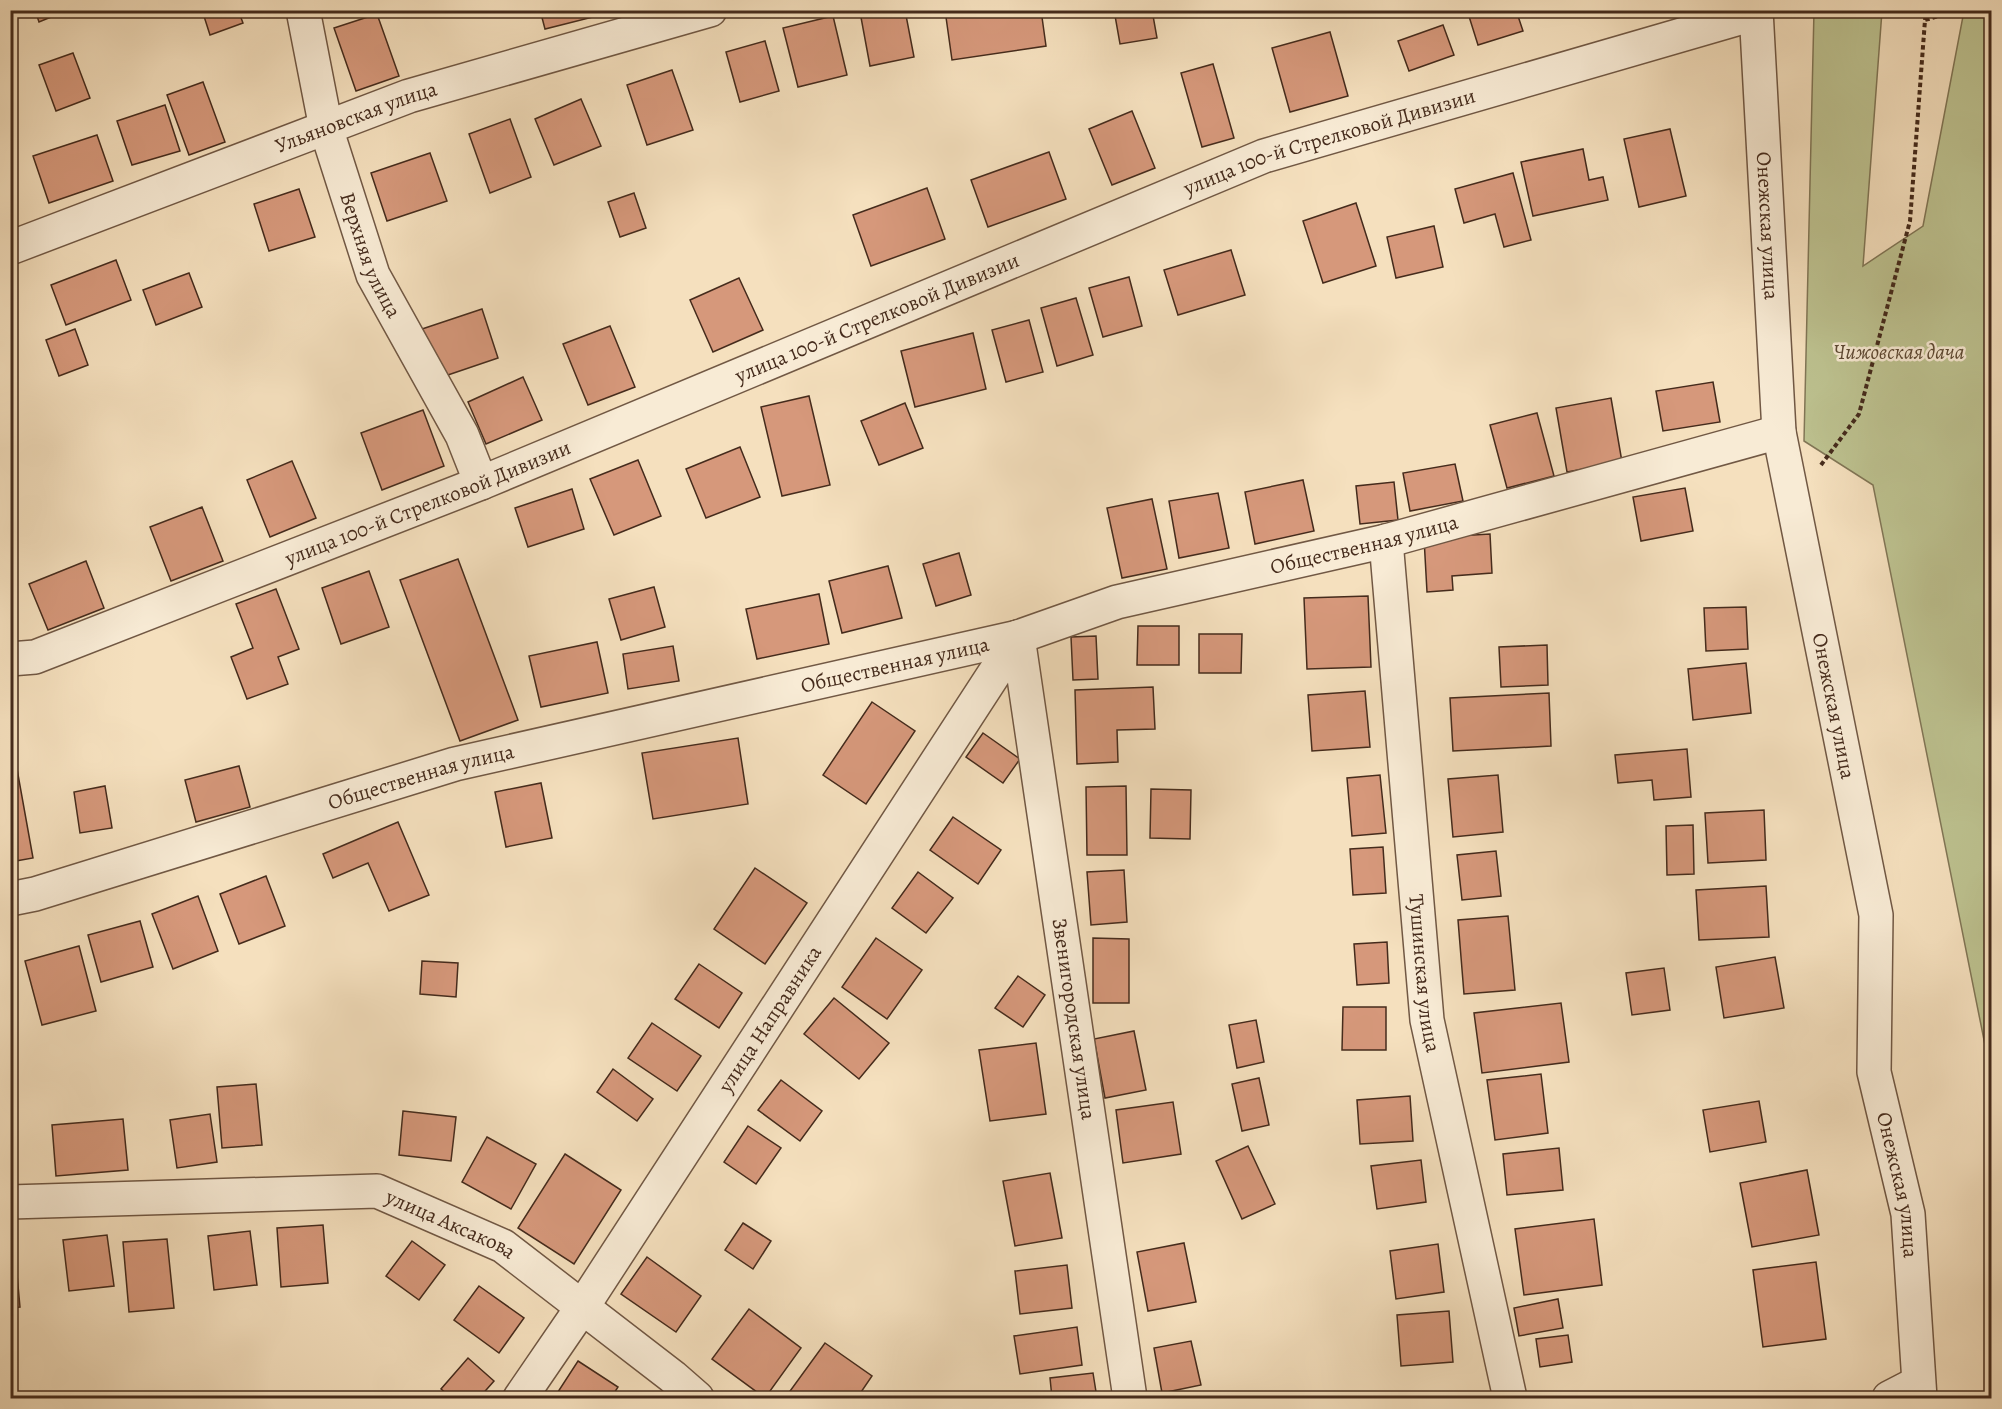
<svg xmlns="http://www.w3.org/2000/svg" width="2002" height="1409" font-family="Alegreya,serif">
<rect width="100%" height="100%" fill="#f5e0be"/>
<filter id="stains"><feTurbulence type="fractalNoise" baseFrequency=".00333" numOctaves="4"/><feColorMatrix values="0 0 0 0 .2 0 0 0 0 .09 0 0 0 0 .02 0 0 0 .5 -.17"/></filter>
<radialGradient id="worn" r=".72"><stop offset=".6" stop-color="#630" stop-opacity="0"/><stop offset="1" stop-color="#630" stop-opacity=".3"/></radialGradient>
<path fill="#bdc290" stroke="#817656" stroke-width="1.5" d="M1814,11H1882L1863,266L1923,226L1964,11H1991V1075L1873,485L1804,441Z"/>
<g fill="#d6987b" stroke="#452b1c" stroke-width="1.5">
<path d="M35,10H68L39,22Z"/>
<path d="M202,10H238L243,23L210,35Z"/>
<path d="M540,10H592L593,17L545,29Z"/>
<path d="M866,10H905L914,57L870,66L860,12Z"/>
<path d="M945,10H1041L1046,46L952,60Z"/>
<path d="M1114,10H1152L1157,38L1120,44Z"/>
<path d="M1467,10H1516L1523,31L1478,45Z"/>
<path d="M1610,10H1652L1611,17Z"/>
<path d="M377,14L399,76L356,91L334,28Z"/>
<path d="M833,16L847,75L798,87L783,28Z"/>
<path d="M1443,25L1454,55L1409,71L1398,41Z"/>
<path d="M1330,32L1348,96L1290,112L1272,48Z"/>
<path d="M765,41L779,91L740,102L726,52Z"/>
<path d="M73,53L90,98L56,111L39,65Z"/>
<path d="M1213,64L1234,138L1202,147L1181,73Z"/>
<path d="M672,70L693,130L647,145L627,85Z"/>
<path d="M203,82L225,142L189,155L167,95Z"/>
<path d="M581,99L601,146L554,165L535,119Z"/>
<path d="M165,105L180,151L132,165L117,121Z"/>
<path d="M1132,111L1155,168L1112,185L1089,129Z"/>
<path d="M510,119L531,177L490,193L469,134Z"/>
<path d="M1670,129L1686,196L1639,207L1624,139Z"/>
<path d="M97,135L113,181L49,203L33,156Z"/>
<path d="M1583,149L1589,180L1603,177L1608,200L1533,216L1521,162Z"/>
<path d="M1049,152L1066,199L988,227L971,180Z"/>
<path d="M430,153L447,201L387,221L371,173Z"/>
<path d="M1513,173L1531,240L1504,247L1495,214L1464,223L1455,189Z"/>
<path d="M927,188L945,239L871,266L853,215Z"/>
<path d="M299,189L315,237L269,251L254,204Z"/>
<path d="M634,193L646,228L620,237L608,202Z"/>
<path d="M1356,203L1376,266L1323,283L1303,221Z"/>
<path d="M1434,226L1443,267L1396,278L1387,237Z"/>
<path d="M1231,250L1245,295L1178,315L1164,270Z"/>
<path d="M116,260L131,300L66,325L51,285Z"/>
<path d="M189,273L202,307L156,325L143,290Z"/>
<path d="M1129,277L1142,326L1103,337L1089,288Z"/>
<path d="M739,278L763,330L713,352L690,300Z"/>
<path d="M1076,298L1093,355L1057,366L1041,308Z"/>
<path d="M482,309L498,358L439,378L422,329Z"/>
<path d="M1029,320L1043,372L1006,382L992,330Z"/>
<path d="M610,326L635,387L588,405L563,344Z"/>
<path d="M75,329L88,365L59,376L46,340Z"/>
<path d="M973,333L986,389L915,407L901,351Z"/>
<path d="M523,377L542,420L486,444L468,402Z"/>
<path d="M1713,382L1720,422L1663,431L1656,391Z"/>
<path d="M809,396L830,485L782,496L761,407Z"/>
<path d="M1611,398L1622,462L1567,472L1556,408Z"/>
<path d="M905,403L923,448L879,465L861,421Z"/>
<path d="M423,410L444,466L382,490L361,433Z"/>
<path d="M1537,413L1554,476L1507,488L1490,425Z"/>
<path d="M740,447L760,497L706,518L686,469Z"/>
<path d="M638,460L661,516L614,535L590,479Z"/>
<path d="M292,461L316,518L270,537L247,480Z"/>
<path d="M1455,464L1463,501L1410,511L1403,473Z"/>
<path d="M1303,480L1314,531L1255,544L1245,492Z"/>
<path d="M1394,482L1398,520L1360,524L1356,486Z"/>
<path d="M1685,488L1693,531L1641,541L1633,497Z"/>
<path d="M572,489L584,529L528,547L515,508Z"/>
<path d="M1218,493L1229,548L1179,558L1169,501Z"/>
<path d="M1152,499L1167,569L1122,578L1107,508Z"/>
<path d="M202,507L223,561L171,581L150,527Z"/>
<path d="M1490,534L1492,573L1452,576L1453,590L1427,592L1424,538Z"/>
<path d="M959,553L971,595L936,606L923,564Z"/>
<path d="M458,559L518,720L460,741L400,580Z"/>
<path d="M86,561L104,608L48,630L29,584Z"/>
<path d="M888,566L902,618L842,633L829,581Z"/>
<path d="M369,571L389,627L341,644L322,588Z"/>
<path d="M654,587L665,627L621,640L609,599Z"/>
<path d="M276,589L299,649L278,657L288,684L247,699L231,657L253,648L236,604Z"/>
<path d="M819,594L829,644L757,659L746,609Z"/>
<path d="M1368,596L1371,667L1307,669L1304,598Z"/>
<path d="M1746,607L1748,649L1706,651L1704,608Z"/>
<path d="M1138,626H1179V665H1137Z"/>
<path d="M1199,634H1242L1241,673H1199Z"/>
<path d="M1096,636L1098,679L1073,680L1071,637Z"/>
<path d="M597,642L608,693L541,707L529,656Z"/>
<path d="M1547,645L1548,685L1501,687L1499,647Z"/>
<path d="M673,646L679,681L628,689L623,654Z"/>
<path d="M1746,663L1751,713L1693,720L1688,669Z"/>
<path d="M1153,687L1155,729L1117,730L1118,762L1077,764L1075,690Z"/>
<path d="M1365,691L1370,747L1312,751L1308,695Z"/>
<path d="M1549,693L1551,746L1453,751L1450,698Z"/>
<path d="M872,702L915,731L866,804L823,775Z"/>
<path d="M10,730L33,858L10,862Z"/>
<path d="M983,733L1020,759L1003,783L966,757Z"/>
<path d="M738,738L748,804L653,819L642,753Z"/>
<path d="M1687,749L1691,797L1654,800L1652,780L1618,783L1615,755Z"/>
<path d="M239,766L250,807L196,822L185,780Z"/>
<path d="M1380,775L1386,833L1352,836L1347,778Z"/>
<path d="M1498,775L1503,832L1453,837L1448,779Z"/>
<path d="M541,783L552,838L506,847L495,792Z"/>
<path d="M105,786L112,828L80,833L74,792Z"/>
<path d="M1126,786L1127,855H1087L1086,787Z"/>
<path d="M1151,789L1191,790L1190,839L1150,838Z"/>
<path d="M1764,810L1766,860L1708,863L1705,813Z"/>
<path d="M953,817L1001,850L978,884L930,850Z"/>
<path d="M398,822L429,895L389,911L368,863L333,878L323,854Z"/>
<path d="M1693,825L1694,874L1667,875L1666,826Z"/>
<path d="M1383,847L1386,893L1353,895L1350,849Z"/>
<path d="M1496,851L1501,896L1462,900L1457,855Z"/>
<path d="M755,868L807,903L765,964L714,929Z"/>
<path d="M1124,870L1127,922L1091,925L1087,872Z"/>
<path d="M918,872L953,898L926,933L892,908Z"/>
<path d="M266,876L285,926L239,944L220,894Z"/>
<path d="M1766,886L1769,937L1699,940L1696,890Z"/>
<path d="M198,896L218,951L173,969L152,914Z"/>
<path d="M1508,916L1515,990L1464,994L1458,920Z"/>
<path d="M140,921L153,967L101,982L88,935Z"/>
<path d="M876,938L922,970L887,1019L842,987Z"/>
<path d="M1093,938L1129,939V1003H1093Z"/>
<path d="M1387,942L1389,983L1357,985L1354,944Z"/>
<path d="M79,946L96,1011L42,1025L25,961Z"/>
<path d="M1775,957L1784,1008L1724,1018L1716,967Z"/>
<path d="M422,961L458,963L456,997L420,994Z"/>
<path d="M699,964L742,993L719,1028L675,999Z"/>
<path d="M1664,968L1670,1010L1632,1015L1626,973Z"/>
<path d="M1018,976L1045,995L1023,1027L995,1008Z"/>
<path d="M834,998L889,1043L859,1079L804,1034Z"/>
<path d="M1561,1003L1569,1062L1482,1073L1474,1013Z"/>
<path d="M1343,1007H1386V1050H1342Z"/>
<path d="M1256,1020L1264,1062L1237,1068L1229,1025Z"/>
<path d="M652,1023L701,1056L677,1091L628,1058Z"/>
<path d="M1134,1031L1146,1090L1105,1098L1094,1039Z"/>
<path d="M1036,1043L1046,1114L990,1121L979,1050Z"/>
<path d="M613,1069L653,1099L637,1121L597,1092Z"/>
<path d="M1541,1074L1548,1133L1495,1140L1487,1080Z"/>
<path d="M1259,1078L1269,1125L1242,1131L1232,1084Z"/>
<path d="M781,1080L822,1111L800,1141L758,1110Z"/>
<path d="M256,1084L262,1145L222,1148L217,1087Z"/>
<path d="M1410,1096L1413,1141L1360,1144L1357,1100Z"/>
<path d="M1759,1101L1766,1142L1710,1152L1703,1110Z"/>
<path d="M1173,1102L1181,1154L1123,1163L1116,1110Z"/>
<path d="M403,1111L456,1117L451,1161L399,1155Z"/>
<path d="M210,1114L217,1162L177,1168L170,1120Z"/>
<path d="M123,1119L128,1170L56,1176L52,1125Z"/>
<path d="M748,1126L781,1148L756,1184L724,1162Z"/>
<path d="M487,1137L536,1164L511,1209L462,1182Z"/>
<path d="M1248,1146L1275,1204L1242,1219L1216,1161Z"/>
<path d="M1559,1148L1563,1190L1507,1195L1503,1154Z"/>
<path d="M565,1154L621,1190L574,1264L518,1228Z"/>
<path d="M1421,1160L1426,1202L1377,1209L1371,1166Z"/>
<path d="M1807,1170L1819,1235L1752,1247L1740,1183Z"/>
<path d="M1050,1173L1062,1238L1015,1246L1003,1181Z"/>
<path d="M1594,1219L1602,1285L1524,1295L1515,1229Z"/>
<path d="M743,1223L771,1241L753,1269L725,1250Z"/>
<path d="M323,1225L328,1283L281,1287L277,1228Z"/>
<path d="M250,1231L257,1285L214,1290L208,1236Z"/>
<path d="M107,1235L114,1286L69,1291L63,1240Z"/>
<path d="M167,1239L174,1308L129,1312L123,1242Z"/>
<path d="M412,1241L445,1265L419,1300L386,1276Z"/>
<path d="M10,1242H14L20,1307L10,1308Z"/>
<path d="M1184,1243L1196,1302L1148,1311L1137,1252Z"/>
<path d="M1438,1244L1444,1292L1396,1299L1390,1251Z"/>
<path d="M647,1257L701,1296L676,1332L621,1294Z"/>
<path d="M1816,1262L1826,1339L1763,1347L1753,1270Z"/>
<path d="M1067,1265L1072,1308L1020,1314L1015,1271Z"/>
<path d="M479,1286L524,1318L499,1353L454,1320Z"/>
<path d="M1558,1299L1563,1328L1519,1336L1514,1308Z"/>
<path d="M749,1309L801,1348L765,1398L712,1359Z"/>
<path d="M1449,1311L1453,1362L1401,1366L1397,1315Z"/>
<path d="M1077,1327L1082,1365L1020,1374L1014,1336Z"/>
<path d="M1568,1335L1572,1362L1540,1367L1536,1339Z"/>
<path d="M1191,1341L1201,1385L1162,1393L1154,1348Z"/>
<path d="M825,1343L872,1376L857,1398H785Z"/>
<path d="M468,1358L494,1381L479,1398H452L441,1389Z"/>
<path d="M578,1361L618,1387L611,1398H554Z"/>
<path d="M1093,1373L1097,1398H1052L1050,1378Z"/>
</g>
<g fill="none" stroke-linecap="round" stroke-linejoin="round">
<defs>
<g id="minor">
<path id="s1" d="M303,10L326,128L373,275L462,435L481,483"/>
<path id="s2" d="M1756,10L1779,432L1876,915L1874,1072L1908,1214L1920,1398"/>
<path id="s3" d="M10,248L409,96L710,10"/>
<path id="s4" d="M1386,541L1427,1020L1510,1398"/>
<path id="s5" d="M1018,637L1130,1398"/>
<path id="s6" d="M10,659L35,657L481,483L1264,156L1757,13"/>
<path id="s7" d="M10,899L35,894L455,764L1018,637L1117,602L1386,541L1779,432"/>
<path id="s8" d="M10,1202L377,1191L503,1246L673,1377L697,1398"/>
<path id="s9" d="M520,1398L583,1306L1018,637"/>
<path d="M1889,1398L1918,1383"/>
</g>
</defs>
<use href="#minor" stroke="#715844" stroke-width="36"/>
<g stroke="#452b1c" stroke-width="4" stroke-dasharray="4.5 3" stroke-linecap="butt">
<path d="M1925,20L1926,10"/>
<path d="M1821,465L1859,414L1910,221L1925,20L1960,10"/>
</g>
<use href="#minor" stroke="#f8ebd5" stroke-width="33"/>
</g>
<g text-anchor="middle" stroke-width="5" stroke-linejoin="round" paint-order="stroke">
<g font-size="21" fill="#452b1c" stroke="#f8ebd5">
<text dy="7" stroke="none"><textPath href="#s3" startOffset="370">Ульяновская улица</textPath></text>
<text dy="7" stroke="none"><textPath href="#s6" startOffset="1419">улица 100-й Стрелковой Дивизии</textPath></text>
<text dy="7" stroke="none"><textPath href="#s2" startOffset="216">Онежская улица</textPath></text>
<text dy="7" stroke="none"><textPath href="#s1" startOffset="255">Верхняя улица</textPath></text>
<text dy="7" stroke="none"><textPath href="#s6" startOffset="933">улица 100-й Стрелковой Дивизии</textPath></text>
<text dy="7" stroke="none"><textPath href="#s6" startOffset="447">улица 100-й Стрелковой Дивизии</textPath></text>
<text dy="7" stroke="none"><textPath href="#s7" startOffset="1401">Общественная улица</textPath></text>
<text dy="7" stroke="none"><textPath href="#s7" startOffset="916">Общественная улица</textPath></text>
<text dy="7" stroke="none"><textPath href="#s2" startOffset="702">Онежская улица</textPath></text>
<text dy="7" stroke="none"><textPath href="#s7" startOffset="429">Общественная улица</textPath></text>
<text dy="7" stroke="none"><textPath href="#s4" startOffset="434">Тушинская улица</textPath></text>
<text dy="7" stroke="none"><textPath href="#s5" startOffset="386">Звенигородская улица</textPath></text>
<text dy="7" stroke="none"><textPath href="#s9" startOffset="454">улица Направника</textPath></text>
<text dy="7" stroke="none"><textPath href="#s2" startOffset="1188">Онежская улица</textPath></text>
<text dy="7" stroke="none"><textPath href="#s8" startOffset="448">улица Аксакова</textPath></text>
</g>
<g font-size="21" font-style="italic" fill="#5d4933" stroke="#f8ebd5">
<text x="1899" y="359">Чижовская дача</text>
</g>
</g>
<rect width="2002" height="1409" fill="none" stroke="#f5e0be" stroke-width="36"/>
<rect x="12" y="12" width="1978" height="1385" fill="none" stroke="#452b1c" stroke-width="3"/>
<rect x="18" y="18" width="1966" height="1373" fill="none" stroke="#452b1c" stroke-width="1.5"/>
<rect width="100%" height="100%" filter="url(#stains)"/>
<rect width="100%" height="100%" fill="url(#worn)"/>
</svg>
